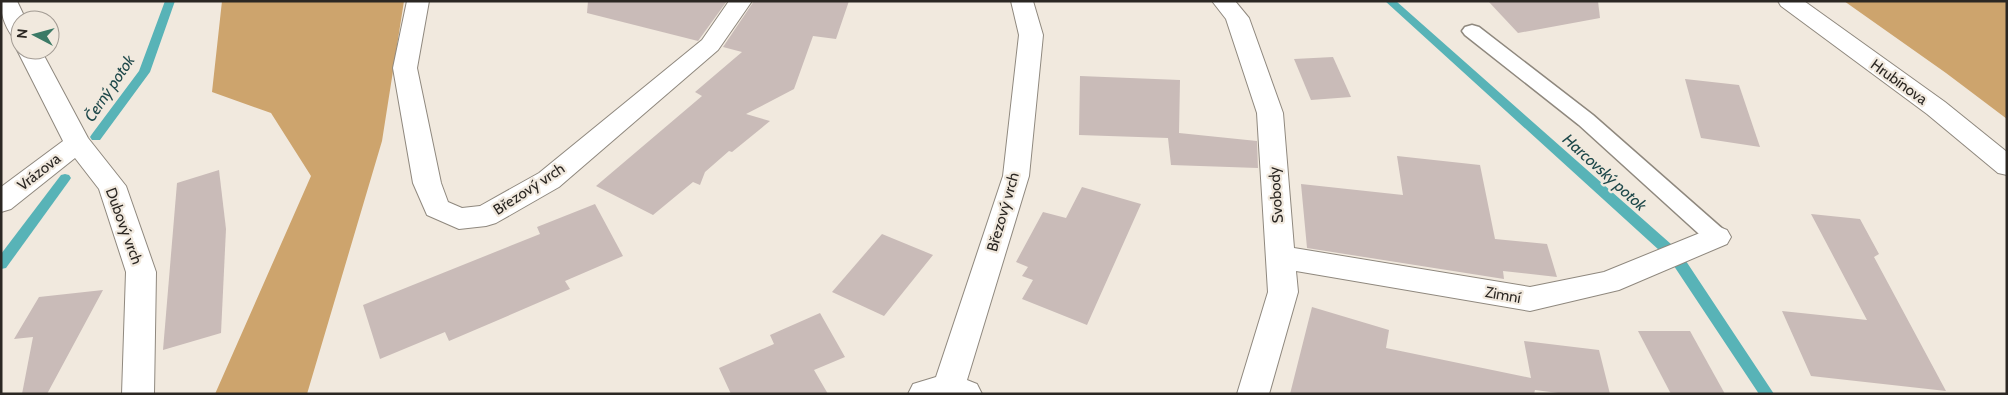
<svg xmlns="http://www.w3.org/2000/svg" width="2008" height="395" font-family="Cabin,sans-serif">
<rect width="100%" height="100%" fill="#f1e9de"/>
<g fill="#cda46d">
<path d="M222,1H404L382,141L307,394H215L311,176L271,113L212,92Z"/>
<path d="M1844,1H2007V119L1946,73Z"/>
</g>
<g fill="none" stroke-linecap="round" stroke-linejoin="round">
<g fill="#58b3b7" fill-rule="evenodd">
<path d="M165,1H175L150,72L100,140H92L90,137L92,134L139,71Z"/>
<path d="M1385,1H1396L1680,252L1774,394H1759L1670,260Z"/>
<path d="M65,174L69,175L71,178L69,181L6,268L1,269V254L61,175Z"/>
</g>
</g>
<g fill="#c9bbb8">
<path d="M588,1H727L698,41L587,13Z"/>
<path d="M754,1H849L836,39L813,36L794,89L746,114L770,121L732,152L729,151L705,172L700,185L693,182L653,215L596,186L702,96L695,92L742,52L723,47Z"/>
<path d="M1488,1H1598L1600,18L1518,33Z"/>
<path d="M1333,57L1351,97L1311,100L1294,59Z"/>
<path d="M1080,76L1180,80L1179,133L1257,141L1258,168L1171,165L1168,138L1079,135Z"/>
<path d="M1685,79L1739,85L1760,147L1701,138Z"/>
<path d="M1397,156L1480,165L1495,239L1547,244L1557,277L1503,271L1504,279L1307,248L1301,184L1403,195Z"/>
<path d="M219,170L226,229L221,333L163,350L177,183Z"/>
<path d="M1082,187L1141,204L1087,325L1022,299L1033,280L1022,276L1028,267L1016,262L1043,212L1066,218Z"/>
<path d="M595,204L623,256L565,281L570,289L496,321L449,341L445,332L380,359L363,305L540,234L537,227Z"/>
<path d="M1811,214L1860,219L1879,254L1874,257L1946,391L1811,376L1782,311L1867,320Z"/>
<path d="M882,234L933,255L884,316L832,292Z"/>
<path d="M103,290L47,394H22L33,337L14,339L39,297Z"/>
<path d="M1312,307L1389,330L1386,348L1531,378L1524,341L1599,350L1610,394H1566L1535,390L1534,394H1290Z"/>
<path d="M820,313L845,357L814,370L828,394H731L719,368L774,344L770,335Z"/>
<path d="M1638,331H1690L1725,394H1671Z"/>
</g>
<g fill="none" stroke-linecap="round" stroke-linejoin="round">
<defs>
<path id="service" d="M1472,25L1479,27L1593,115L1725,231L1729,237L1725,243L1717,246L1709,243L1579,125L1465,35L1462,31L1465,27Z"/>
<g id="minor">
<path d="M1,1H17L26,20H20V38L12,36C4,24 1,15 1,1Z"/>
<path d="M407,1H429L417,68L441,183L448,202L462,208L480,206L539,173L702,40L729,1H752L718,50L559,187L496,223L486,226L459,229L427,215L413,183L393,68Z"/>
<path d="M1011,1H1033L1043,35L1029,176L967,380L977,384L982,394H908L913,384L936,377L1003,176L1019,35Z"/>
<path d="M1212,1H1235L1249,18L1283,113L1294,248L1530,287L1604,272L1717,226L1727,230L1731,237L1727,244L1619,290L1530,311L1296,271L1298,292L1269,394H1237L1268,292L1257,113L1226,19Z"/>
<path d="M1778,1H1804L1945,102L2007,152V175L1998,173L1927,114L1781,6Z"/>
<path d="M20,46V50H41L88,138L126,186L156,272L154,394H122L126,272L99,189L75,158L11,209L1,212V187L63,141L17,50Z"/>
</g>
</defs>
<use href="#service" stroke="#8f887e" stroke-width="3"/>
<use href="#minor" stroke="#8f887e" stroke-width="2"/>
<use href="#service" fill="#fff" fill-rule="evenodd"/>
<use href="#minor" fill="#fff" fill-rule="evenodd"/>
</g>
<g text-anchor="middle" stroke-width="4.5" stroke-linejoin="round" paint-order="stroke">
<g font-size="15" fill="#2b2723" stroke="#f1e9de">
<text transform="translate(1899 82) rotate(36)" y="5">Hrubínova</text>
<text transform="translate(39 172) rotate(-38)" y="5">Vrázova</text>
<text transform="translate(529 189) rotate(-33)" y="5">Březový vrch</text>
<text transform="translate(1276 195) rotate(-94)" y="5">Svobody</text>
<text transform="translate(1003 212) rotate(-74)" y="5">Březový vrch</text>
<text transform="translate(124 226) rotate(70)" y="5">Dubový vrch</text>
<text transform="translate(1503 295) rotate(10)" y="5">Zimní</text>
</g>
<g font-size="16" font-style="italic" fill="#1e484a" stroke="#f1e9de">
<text transform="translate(109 88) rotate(-56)" y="6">Černý potok</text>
<text transform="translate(1605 172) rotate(42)" y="6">Harcovský potok</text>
</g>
</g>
<rect width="2008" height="395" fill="none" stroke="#2b2723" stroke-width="5"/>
<g transform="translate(35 35) rotate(276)"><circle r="24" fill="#f1e9de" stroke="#a29b93"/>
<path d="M0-4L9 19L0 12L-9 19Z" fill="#3b7a66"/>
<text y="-8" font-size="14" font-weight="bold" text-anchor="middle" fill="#2b2723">N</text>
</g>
</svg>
